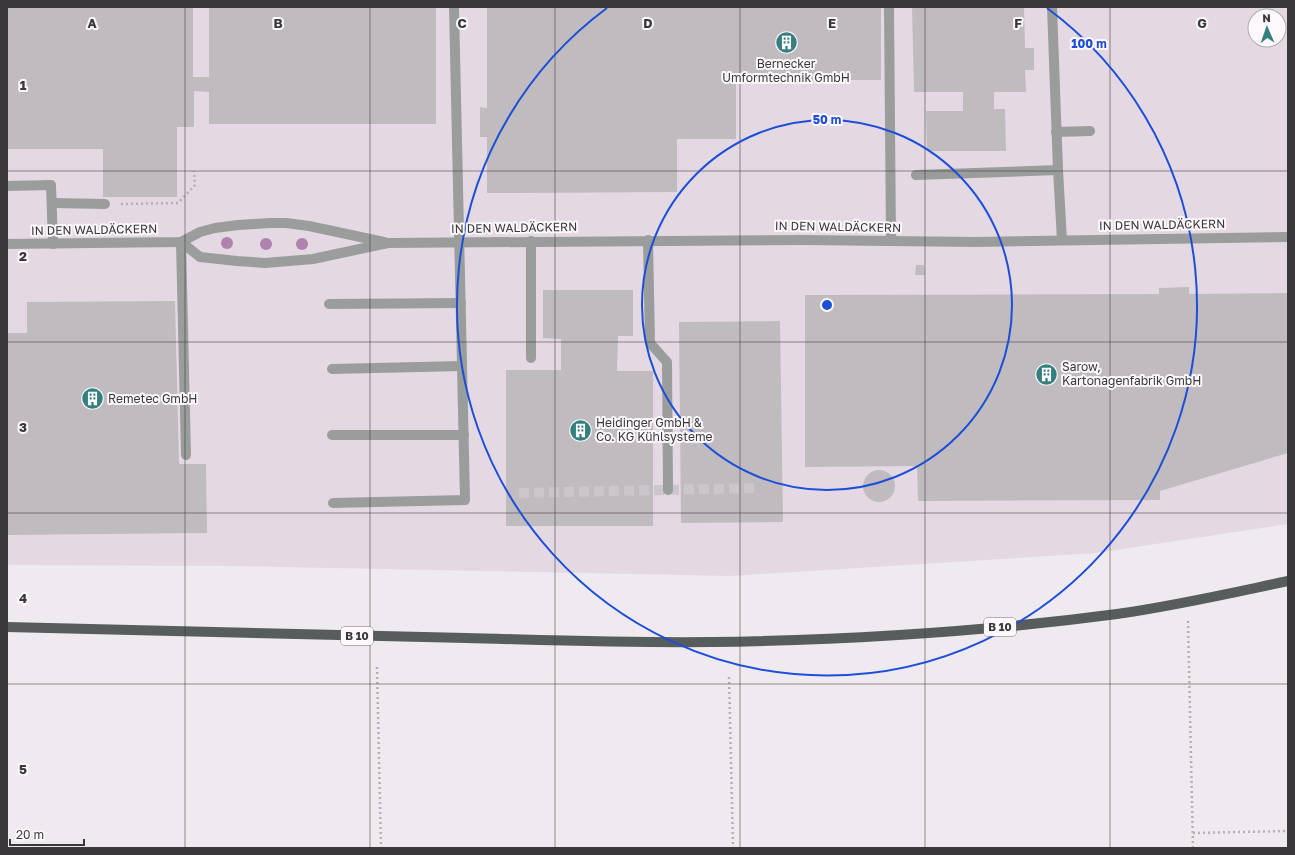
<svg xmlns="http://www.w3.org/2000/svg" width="1295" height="855" font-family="'Golos Text',sans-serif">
<rect width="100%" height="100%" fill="#efeaef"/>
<path fill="#e4d9e3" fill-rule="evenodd" d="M7,7H1288V524L1096,553L730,576L230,566L7,565ZM1255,16H1279V40H1255Z"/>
<g fill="#c0bbbf">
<path d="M7,7H193V77H209V7H436V124H209V92L194,91V127H177V197H103V149H7Z"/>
<path d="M487,7H881V80H736V139H677V192L487,193V137H480V107L487,108Z"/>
<path d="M912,7H1024L1025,48H1034V70H1025L1026,92H994V109H1005L1006,151H927L926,111H963V92H914Z"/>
<path d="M916,265H924L925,275H915Z"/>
<path d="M1189,287V294L1288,293V453L1160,491V500L918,501L917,466L805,467V295L1159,294V288Z"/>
<path d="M543,290H633V336H618L617,371H653V526H506V370H561V339L543,338Z"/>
<path d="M175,301L179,464H206L207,533L7,535V333H27V302Z"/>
<path d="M780,321L783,522L681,523L679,322Z"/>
<circle cx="879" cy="486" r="16"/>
</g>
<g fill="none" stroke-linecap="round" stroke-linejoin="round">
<path stroke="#cbc6cb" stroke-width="10" stroke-dasharray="10 5" stroke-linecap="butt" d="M519,493L758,488"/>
<g stroke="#b4b0b4" stroke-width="2.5" stroke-dasharray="2 3" stroke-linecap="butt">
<path d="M121,204L178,203L195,185L194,171"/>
<path d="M1188,621L1193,848"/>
<path d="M377,667L381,848"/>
<path d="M729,677L733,848"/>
<path d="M1193,833L1288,831"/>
</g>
<g stroke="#9a9d9c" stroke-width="10">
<path d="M889,7L891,241"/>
<path d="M1052,7L1058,170L1062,240"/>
<path d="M1056,132L1090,131"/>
<path d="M916,175L1058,170"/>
<path d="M7,186L51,185L53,244"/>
<path d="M53,203L105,204"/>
<path d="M648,240L650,343L667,362L668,490"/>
<path d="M531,241V358"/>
<path d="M181,242L200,257L237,261L265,263L313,259L388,243L803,240L976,242L1288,237"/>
<path d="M181,242L186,455"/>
<path d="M7,244L181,242L200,232L215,228L238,225L270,223H286L309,226L384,242"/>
<path d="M329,304L461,303"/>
<path d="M332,369L462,366"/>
<path d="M332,435H464"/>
<path d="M333,503L465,500L454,7"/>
</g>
<path stroke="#575c5c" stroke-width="10" d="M7,627C160,631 313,635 466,638C547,640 629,643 711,642C847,640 982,632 1117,614C1174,606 1231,593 1288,581"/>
</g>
<g fill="#b082ae">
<circle cx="227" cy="243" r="6"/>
<circle cx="266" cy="244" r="6"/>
<circle cx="302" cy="244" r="6"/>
</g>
<path fill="none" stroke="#3a383a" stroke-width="1" stroke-opacity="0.55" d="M185,7V848M370,7V848M555,7V848M740,7V848M925,7V848M1110,7V848M7,171H1288M7,342H1288M7,513H1288M7,684H1288"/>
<g fill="none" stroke="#1d4ed8" stroke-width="2">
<circle cx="827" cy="305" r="185"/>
<path d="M1047 8A370 370 0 1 1 607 8"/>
</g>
<defs>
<symbol id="building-disc" viewBox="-11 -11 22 22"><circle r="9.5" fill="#367f7f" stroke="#fcf8fc"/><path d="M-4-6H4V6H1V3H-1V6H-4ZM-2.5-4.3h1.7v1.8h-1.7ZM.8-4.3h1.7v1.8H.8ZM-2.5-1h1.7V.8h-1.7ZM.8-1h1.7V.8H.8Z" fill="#fff"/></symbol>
</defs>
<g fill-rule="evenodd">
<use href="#building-disc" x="774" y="30" width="25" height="25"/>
<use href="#building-disc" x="1034" y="362" width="25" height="25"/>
<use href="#building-disc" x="80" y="386" width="25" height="25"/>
<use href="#building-disc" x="568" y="418" width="25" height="25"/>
</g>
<g text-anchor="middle" stroke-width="4" stroke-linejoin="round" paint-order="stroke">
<g fill="#fcf8fc" stroke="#747274" stroke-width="1">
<rect x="984" y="618" width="32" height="18" rx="3"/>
<rect x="341" y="627" width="32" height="18" rx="3"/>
</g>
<g font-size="11" font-weight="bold" fill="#3a383a">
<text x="1000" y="631">B 10</text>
<text x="357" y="640">B 10</text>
</g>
<g font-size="12" fill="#3a383a" stroke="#fcf8fc" text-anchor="start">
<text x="786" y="68" text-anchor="middle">Bernecker<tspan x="786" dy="14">Umformtechnik GmbH</tspan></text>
<text x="1062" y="371">Sarow,<tspan x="1062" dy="14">Kartonagenfabrik GmbH</tspan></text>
<text x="108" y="403">Remetec GmbH</text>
<text x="596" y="427">Heidinger GmbH &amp;<tspan x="596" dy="14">Co. KG Kühlsysteme</tspan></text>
</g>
<g font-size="12" fill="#3a383a" stroke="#fcf8fc">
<text transform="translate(1162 225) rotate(-1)" y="4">IN DEN WALDÄCKERN</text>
<text transform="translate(838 227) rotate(1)" y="4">IN DEN WALDÄCKERN</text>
<text transform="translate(514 228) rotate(-1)" y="4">IN DEN WALDÄCKERN</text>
<text transform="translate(94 230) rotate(-1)" y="4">IN DEN WALDÄCKERN</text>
</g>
</g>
<g font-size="13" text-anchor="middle" font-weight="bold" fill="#3a383a" stroke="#fcf8fc" stroke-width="4" stroke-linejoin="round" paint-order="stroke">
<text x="92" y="28">A</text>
<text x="278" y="28">B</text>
<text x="462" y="28">C</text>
<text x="648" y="28">D</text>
<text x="832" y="28">E</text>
<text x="1018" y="28">F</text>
<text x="1202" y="28">G</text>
<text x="23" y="90">1</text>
<text x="23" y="261">2</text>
<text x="23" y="432">3</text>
<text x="23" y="603">4</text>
<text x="23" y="774">5</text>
</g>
<circle cx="827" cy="305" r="6" fill="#1d4ed8" stroke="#fcf8fc" stroke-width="2"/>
<g font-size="12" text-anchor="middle" font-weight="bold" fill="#1d4ed8" stroke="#fcf8fc" stroke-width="4" stroke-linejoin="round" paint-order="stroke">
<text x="1089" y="48">100 m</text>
<text x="827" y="124">50 m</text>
</g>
<rect width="1295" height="855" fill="none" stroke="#3a383a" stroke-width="16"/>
<g transform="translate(1267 28) rotate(358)"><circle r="19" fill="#fcf8fc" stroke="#aeabae"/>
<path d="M0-3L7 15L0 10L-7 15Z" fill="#367f7f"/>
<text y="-6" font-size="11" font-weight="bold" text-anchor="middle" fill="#3a383a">N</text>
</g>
<path d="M10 839v6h74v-6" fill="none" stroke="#3a383a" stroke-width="2"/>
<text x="16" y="839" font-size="12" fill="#3a383a" stroke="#fcf8fc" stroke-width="3" paint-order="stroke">20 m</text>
</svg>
